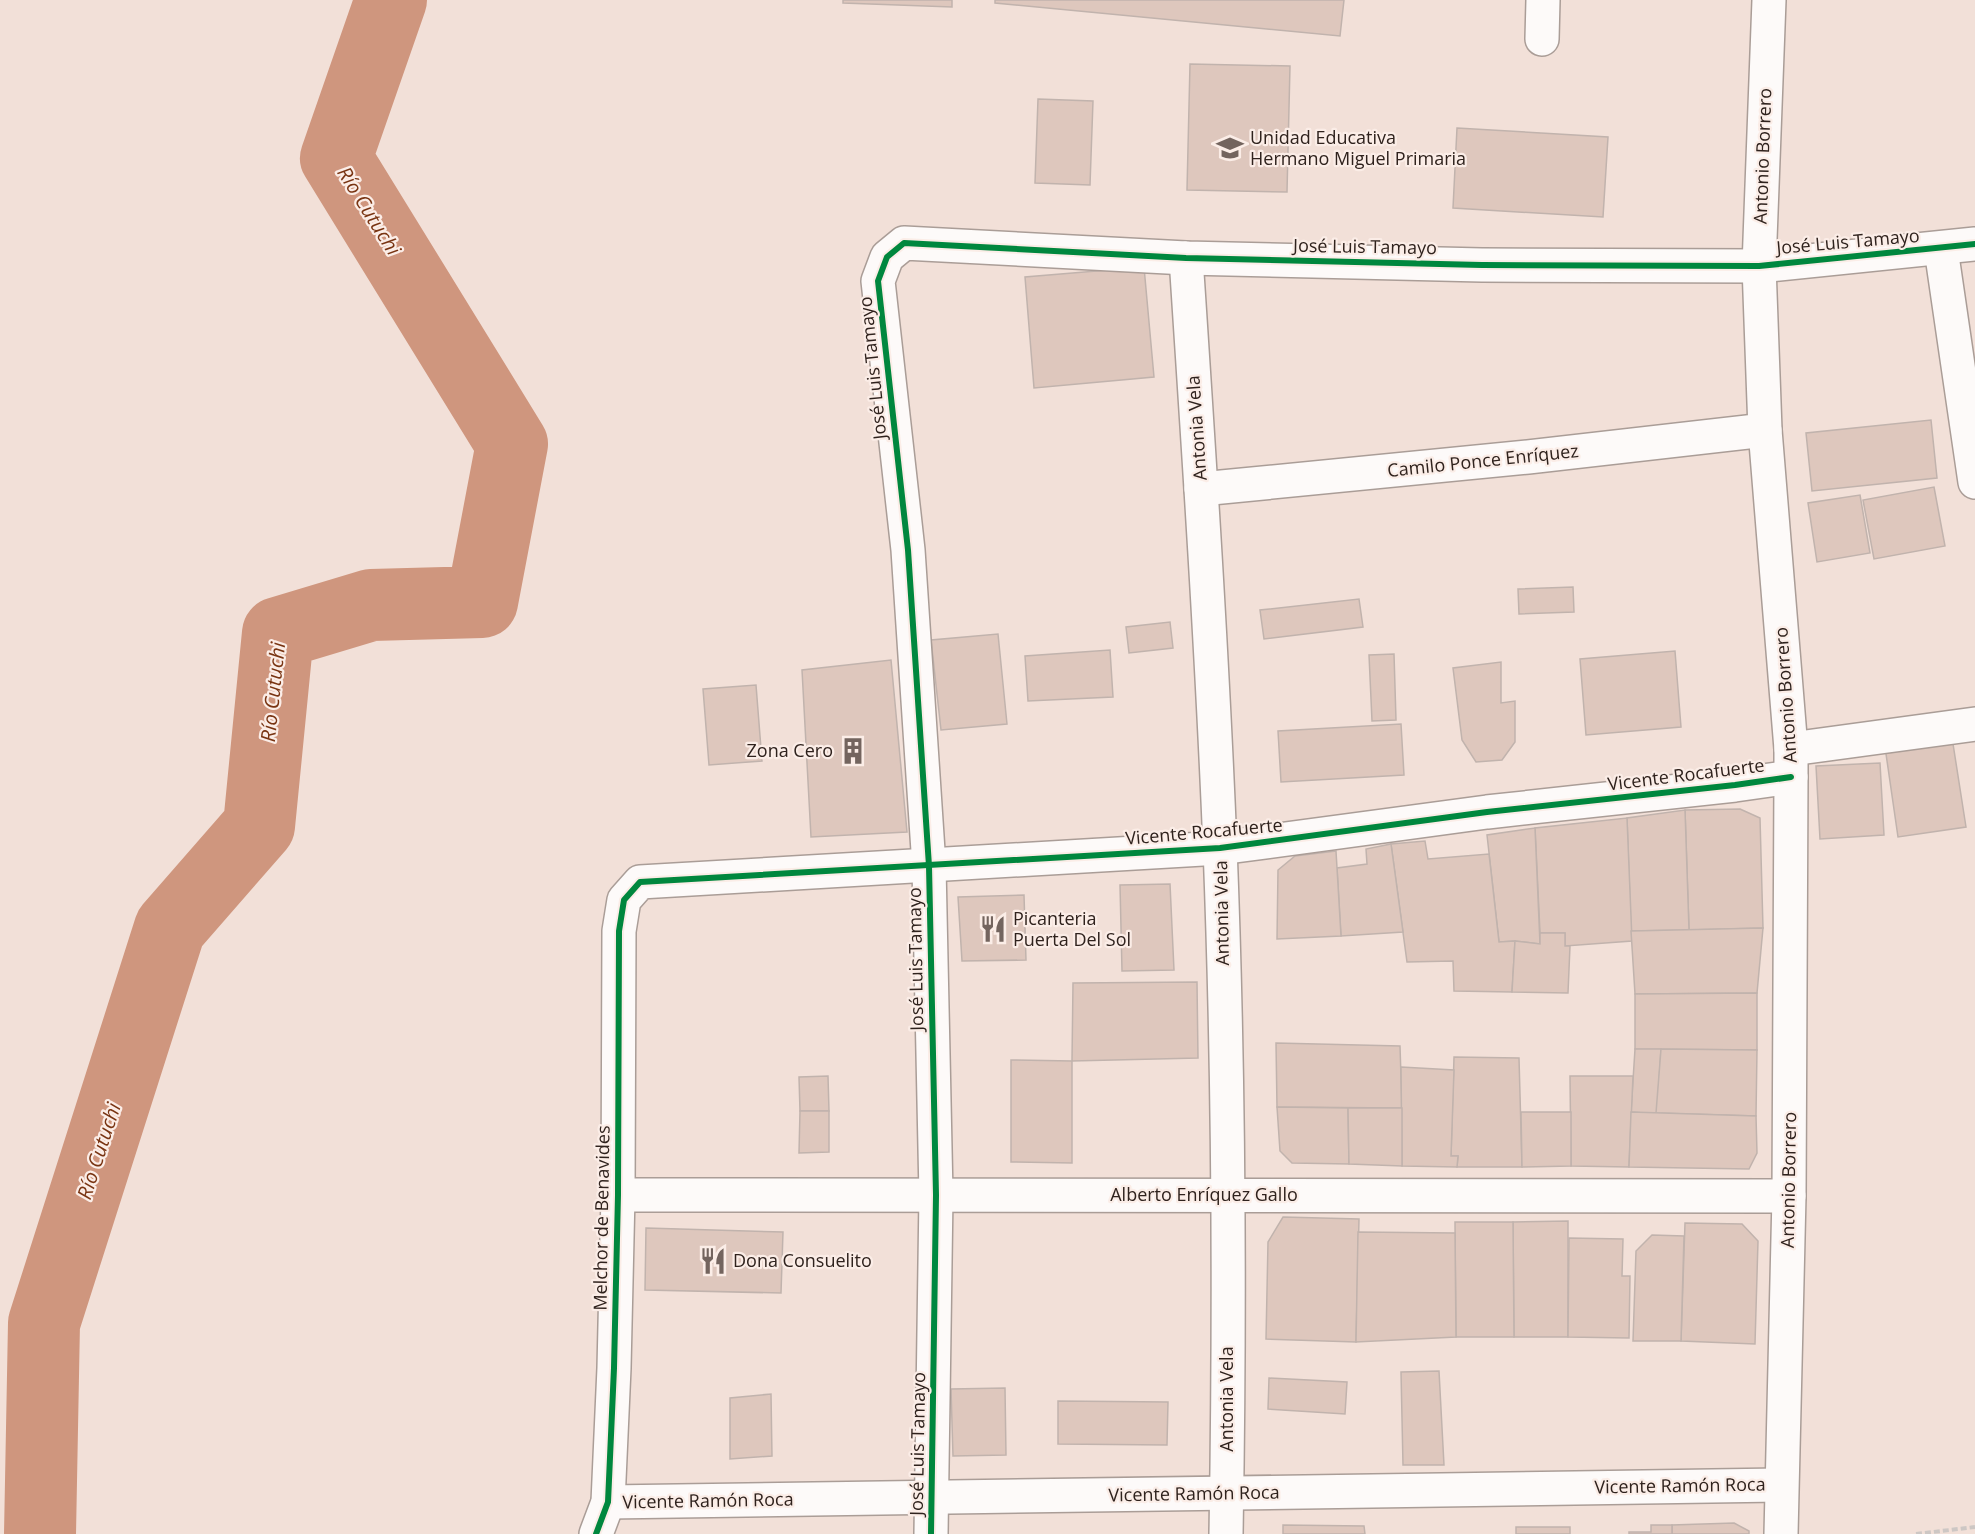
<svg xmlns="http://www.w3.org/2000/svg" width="1975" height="1534" font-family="'Open Sans',sans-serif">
<rect width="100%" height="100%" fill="#f2e0d8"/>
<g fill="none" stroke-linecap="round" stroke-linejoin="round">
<path stroke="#cf967e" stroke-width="72" d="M40,1534L44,1323L170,928L259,826L278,633L371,605L482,602L512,444L336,158L391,0"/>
</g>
<g fill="#dec7bd" stroke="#c1b3ad" stroke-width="1.5">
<path d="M843,0H952V7L843,3Z"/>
<path d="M995,0H1344L1340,36L995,3Z"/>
<path d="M1190,64L1290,66L1287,192L1187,190Z"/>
<path d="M1038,99L1093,101L1090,185L1035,183Z"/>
<path d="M1457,128L1608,137L1603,217L1453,208Z"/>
<path d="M1144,267L1154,377L1034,388L1025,277Z"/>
<path d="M1931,420L1937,478L1812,491L1806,433Z"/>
<path d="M1934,487L1945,546L1874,559L1863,500Z"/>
<path d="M1860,495L1870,553L1817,562L1808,503Z"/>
<path d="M1573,587L1574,612L1519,614L1518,589Z"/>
<path d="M1359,599L1363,627L1264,639L1260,610Z"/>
<path d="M1170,622L1173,648L1129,653L1126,627Z"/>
<path d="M998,634L1007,724L941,730L931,640Z"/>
<path d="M1110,650L1113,697L1028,701L1025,656Z"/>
<path d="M1675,651L1681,727L1586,735L1580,659Z"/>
<path d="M1394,654L1396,720L1372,721L1369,655Z"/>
<path d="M891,660L907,832L811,837L802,670Z"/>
<path d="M1501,662V703L1515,701V742L1502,760L1476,762L1462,740L1453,668Z"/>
<path d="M756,685L762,761L709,765L703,689Z"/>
<path d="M1401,724L1404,775L1281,782L1278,731Z"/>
<path d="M1951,731L1966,827L1898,837L1884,740Z"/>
<path d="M1880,763L1884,835L1820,839L1816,766Z"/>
<path d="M1740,809L1760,818L1763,928L1689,930L1685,810Z"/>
<path d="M1685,810L1689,930L1631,931L1627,818Z"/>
<path d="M1627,818L1632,941L1565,946V933H1540L1535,828Z"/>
<path d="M1535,828L1540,944L1515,941L1499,942L1487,835Z"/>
<path d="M1425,841L1428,859L1489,854L1499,942L1515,941L1512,992L1454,991L1453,961L1407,962L1391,844Z"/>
<path d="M1391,844L1403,932L1341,936L1337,868L1367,864L1366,849Z"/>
<path d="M1336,851L1341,936L1277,939L1278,870L1295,856Z"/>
<path d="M1170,884L1174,970L1122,971L1120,885Z"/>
<path d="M1024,895L1026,960L962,961L958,897Z"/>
<path d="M1763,928L1757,993L1635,994L1631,931Z"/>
<path d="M1540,933H1565V946H1570L1568,993L1512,992L1515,941L1540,944Z"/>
<path d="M1197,982L1198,1058L1072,1061L1073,983Z"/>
<path d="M1757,993V1050L1635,1049V994Z"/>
<path d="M1276,1043L1400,1046L1402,1108L1277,1107Z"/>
<path d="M1635,1049H1661L1657,1114L1631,1112Z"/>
<path d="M1661,1049L1757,1050L1756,1116L1656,1113Z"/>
<path d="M1454,1057L1519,1058L1522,1167H1457L1458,1156H1451Z"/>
<path d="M1011,1060L1072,1061V1163L1011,1162Z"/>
<path d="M1401,1067L1454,1070L1451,1156H1458L1457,1167L1402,1166Z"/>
<path d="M828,1076L829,1111H800L799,1077Z"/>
<path d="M1570,1076H1633L1629,1167L1571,1166Z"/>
<path d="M1277,1107L1348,1108L1349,1164L1292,1163L1280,1151Z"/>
<path d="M1348,1108H1402V1166L1349,1164Z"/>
<path d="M800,1111H829V1152L799,1153Z"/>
<path d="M1521,1112H1571V1166L1522,1167Z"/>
<path d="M1631,1112L1756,1116L1757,1153L1749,1169L1629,1167Z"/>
<path d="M1283,1217L1359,1219L1356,1342L1266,1339L1268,1242Z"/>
<path d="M1568,1221V1337H1514L1513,1222Z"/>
<path d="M1455,1222H1513L1514,1337H1456Z"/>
<path d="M1685,1223L1742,1224L1758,1241L1755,1344L1681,1341Z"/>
<path d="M646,1228L783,1232L781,1293L645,1290Z"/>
<path d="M1358,1232L1455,1233L1456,1337L1356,1342Z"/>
<path d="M1652,1235L1684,1236L1681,1341H1633L1636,1251Z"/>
<path d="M1569,1238L1623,1239L1622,1276H1630L1629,1338L1568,1337Z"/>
<path d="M1439,1371L1444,1465H1403L1401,1372Z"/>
<path d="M1269,1378L1347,1382L1345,1414L1268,1409Z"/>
<path d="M1005,1388L1006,1455L953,1456L951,1389Z"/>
<path d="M771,1394L772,1456L730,1459V1398Z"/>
<path d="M1058,1401L1168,1402L1167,1445L1058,1444Z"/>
<path d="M1734,1523L1749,1531V1534H1672V1525Z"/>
<path d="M1283,1525L1364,1526L1365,1534H1283Z"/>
<path d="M1651,1525H1672V1534H1629V1532H1651Z"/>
<rect x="1516" y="1527" width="54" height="7"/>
</g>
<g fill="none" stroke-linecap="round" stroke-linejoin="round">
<defs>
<g id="minor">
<path d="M1769,0L1759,266L1765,430L1791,749V777L1789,1196L1781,1534"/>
<path d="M1542,39L1543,0"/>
<path d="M1941,249L1975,482"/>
<path d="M1186,258C1199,454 1212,651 1220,847C1229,1076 1230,1305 1226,1534"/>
<path d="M1201,489L1528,457L1765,430"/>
<path d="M1791,749L1975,724"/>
<path d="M618,1195L1789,1196"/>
<path d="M608,1502L1781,1485"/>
<path d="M596,1534L608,1502L614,1368L618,1195L619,931L624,900L640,882L1220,848L1487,812L1735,785L1791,777"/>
<path d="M931,1534L936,1195L929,866L908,550L878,281L887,257L904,243L1186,258L1482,265L1759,266L1975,244"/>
</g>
</defs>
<use href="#minor" stroke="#aa9d97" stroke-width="36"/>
<path stroke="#cdc7c4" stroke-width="4" stroke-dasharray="6 3" stroke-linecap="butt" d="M1916,1534L1975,1527"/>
<use href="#minor" stroke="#fdfaf9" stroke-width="33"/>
<defs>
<g id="cycleway">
<path d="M596,1534L608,1502L614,1368L618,1195L619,931L624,900L640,882L1220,848L1487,812L1735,785L1791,777"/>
<path d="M931,1534L936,1195L929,866L908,550L878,281L887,257L904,243L1186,258L1482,265L1759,266L1975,244"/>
</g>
</defs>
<use href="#cycleway" stroke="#fbede7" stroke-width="10"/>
<use href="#cycleway" stroke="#00873e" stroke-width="6"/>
</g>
<defs>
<symbol id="school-bare" viewBox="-9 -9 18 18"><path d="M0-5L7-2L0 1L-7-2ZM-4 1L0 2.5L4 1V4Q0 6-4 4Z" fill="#73645e" stroke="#fbede7" stroke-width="2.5" paint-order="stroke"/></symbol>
<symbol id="building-bare" viewBox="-9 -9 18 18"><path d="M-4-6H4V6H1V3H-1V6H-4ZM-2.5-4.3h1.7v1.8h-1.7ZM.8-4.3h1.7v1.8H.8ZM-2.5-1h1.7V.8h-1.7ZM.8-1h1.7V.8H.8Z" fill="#73645e" stroke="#fbede7" stroke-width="2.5" paint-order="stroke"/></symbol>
<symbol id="restaurant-bare" viewBox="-9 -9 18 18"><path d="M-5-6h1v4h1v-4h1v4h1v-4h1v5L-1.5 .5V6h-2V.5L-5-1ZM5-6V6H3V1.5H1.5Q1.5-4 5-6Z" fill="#73645e" stroke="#fbede7" stroke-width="2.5" paint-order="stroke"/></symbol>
</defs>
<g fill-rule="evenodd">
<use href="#school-bare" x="1211" y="129" width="38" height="38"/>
<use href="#building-bare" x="834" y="732" width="38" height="38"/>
<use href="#restaurant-bare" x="974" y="910" width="38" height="38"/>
<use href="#restaurant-bare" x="694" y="1242" width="38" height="38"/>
</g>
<g text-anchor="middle" stroke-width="4.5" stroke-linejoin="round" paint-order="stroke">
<g font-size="18" fill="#2f221d" stroke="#fbede7" text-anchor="start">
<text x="1250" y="144">Unidad Educativa<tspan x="1250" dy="21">Hermano Miguel Primaria</tspan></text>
<text x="833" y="757" text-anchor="end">Zona Cero</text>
<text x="1013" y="925">Picanteria<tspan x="1013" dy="21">Puerta Del Sol</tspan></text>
<text x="733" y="1267">Dona Consuelito</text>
</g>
<g font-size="18" fill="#2f221d" stroke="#fbede7">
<text transform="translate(1763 156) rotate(-88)" y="6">Antonio Borrero</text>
<text transform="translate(1848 242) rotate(-5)" y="6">José Luis Tamayo</text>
<text transform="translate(1365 247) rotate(1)" y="6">José Luis Tamayo</text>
<text transform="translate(873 368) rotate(-96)" y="6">José Luis Tamayo</text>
<text transform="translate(1197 428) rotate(-94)" y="6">Antonia Vela</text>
<text transform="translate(1483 461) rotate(-6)" y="6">Camilo Ponce Enríquez</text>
<text transform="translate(1786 695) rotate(-94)" y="6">Antonio Borrero</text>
<text transform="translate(1686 775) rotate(-7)" y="6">Vicente Rocafuerte</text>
<text transform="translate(1204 832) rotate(-5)" y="6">Vicente Rocafuerte</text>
<text transform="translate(1222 913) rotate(-91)" y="6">Antonia Vela</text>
<text transform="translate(916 959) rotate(-91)" y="6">José Luis Tamayo</text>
<text transform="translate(1789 1180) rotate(-89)" y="6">Antonio Borrero</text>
<text x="1204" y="1201">Alberto Enríquez Gallo</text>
<text transform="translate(602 1218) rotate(-89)" y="6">Melchor de Benavides</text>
<text transform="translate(1227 1399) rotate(-90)" y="6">Antonia Vela</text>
<text transform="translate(918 1444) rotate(-89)" y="6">José Luis Tamayo</text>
<text transform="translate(1680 1486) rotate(-1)" y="6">Vicente Ramón Roca</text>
<text transform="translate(1194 1494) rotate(-1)" y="6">Vicente Ramón Roca</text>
<text transform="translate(708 1501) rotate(-1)" y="6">Vicente Ramón Roca</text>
</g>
<g font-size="20" font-style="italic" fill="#793412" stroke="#fbede7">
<text transform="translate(369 211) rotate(58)" y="7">Río Cutuchi</text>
<text transform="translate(273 692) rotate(-84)" y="7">Río Cutuchi</text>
<text transform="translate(99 1151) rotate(-72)" y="7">Río Cutuchi</text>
</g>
</g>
</svg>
